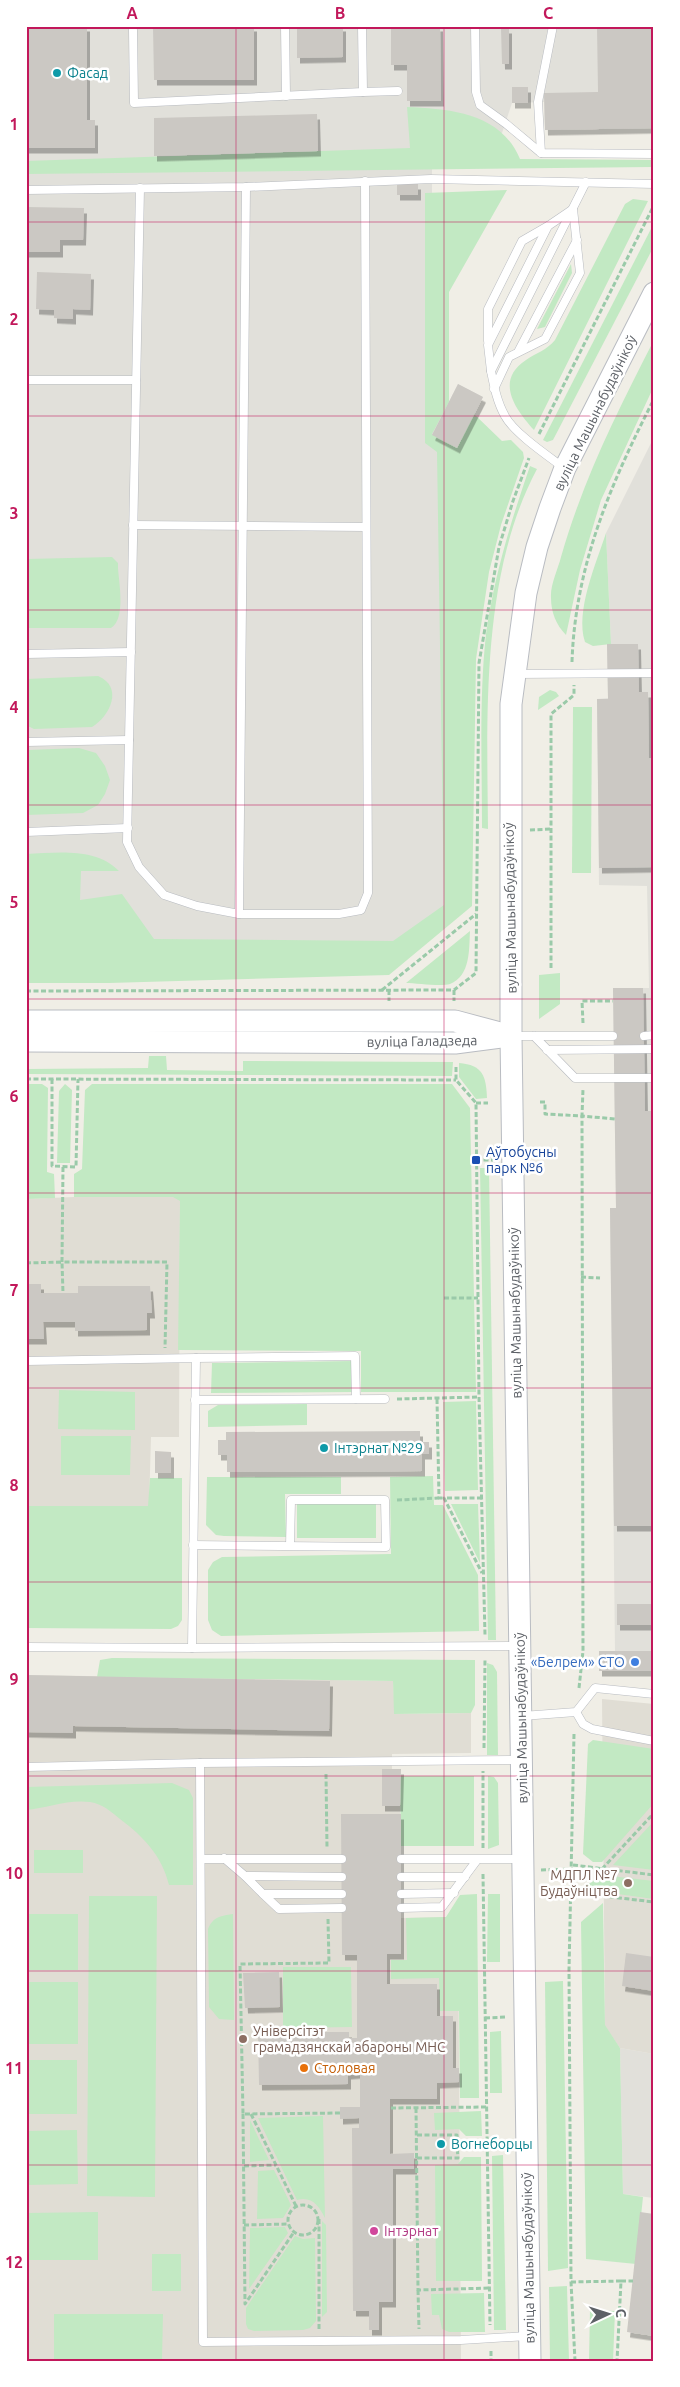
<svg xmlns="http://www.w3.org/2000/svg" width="680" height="2387" font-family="Ubuntu,sans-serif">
<defs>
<filter id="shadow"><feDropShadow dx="3" dy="5.5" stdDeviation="0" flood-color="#0004"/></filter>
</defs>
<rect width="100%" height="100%" fill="#f0eee6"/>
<g fill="#e1e0da">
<path d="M26,26H654V128L545,130L544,102L512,103L502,133L432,166V192L449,402L458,384L483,397L457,448V909L396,960L110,955L26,871Z"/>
<path d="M654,437V1651H615L610,1208H616L613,988H649L647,886L599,885L597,699L608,698L607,644H611L606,533Z"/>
<path d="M620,2048L654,2054V2198L623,2194Z"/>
</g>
<g fill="#e0ddd4">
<path d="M74,1197H180L179,1437H151L149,1506H26V1199Z"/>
<path d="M26,1675L393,1681L395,1714L471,1713V1753L392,1754V1769L400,1776L401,1918L458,1917L461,2361H26Z"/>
<path d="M602,1699L654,1704V2054L620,2048L605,2026Z"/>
</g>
<g fill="#c2e9c3">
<path d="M407,107C451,109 501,113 520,159L654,160L652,167L26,174V161L410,148Z"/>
<path d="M507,190L449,292V402L432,434L457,447L474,414L502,441L511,440L523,452L524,458L501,525L489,572L476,659L472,906L389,975L109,983H26V854C57,853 95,847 119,871H81L80,900L122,894L154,939L393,941L444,905L437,452L425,443V193Z"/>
<path d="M633,199L648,201L534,430C516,410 494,381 526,360C536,353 547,350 555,340L625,204Z"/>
<path d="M654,223V246L553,440L547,442L543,440Z"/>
<path d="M571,264L572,273L545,327L537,329Z"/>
<path d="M654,340V386L601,500L580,570L566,635C556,625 551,612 551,598C550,585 558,569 561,557C583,480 617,412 654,340Z"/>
<path d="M530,466L537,469C481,574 487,713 488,829L482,828C482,764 479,698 486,634C494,576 511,521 530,466Z"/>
<path d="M606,533L611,644L593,646L585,642C575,611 596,564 606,533Z"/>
<path d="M112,557L118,563V568C119,584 126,619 111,628H26V559Z"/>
<path d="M98,676C124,687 110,716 92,727L34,729L26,725V679Z"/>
<path d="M550,690L556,692L559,696L538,710L539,697Z"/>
<path d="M573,707H592L591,873H572Z"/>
<path d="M79,748L96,753L105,766L110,780L105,794L98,805L83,813L26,815V762H29V750Z"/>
<path d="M470,931C469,948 471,976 450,984C441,987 416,983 406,983Z"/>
<path d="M560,973V1004L539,1019V975Z"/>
<path d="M149,1056H166L167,1070L243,1071V1061L453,1062L452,1076L26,1074V1069L148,1068Z"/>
<path d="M459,1063C483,1065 486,1076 487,1098L476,1099L459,1077Z"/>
<path d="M26,1084H42L48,1088L47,1172L54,1174L55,1198L26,1199Z"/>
<path d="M65,1084L72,1090L70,1163H57L59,1091Z"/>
<path d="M92,1084H452L470,1108L476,1392H361V1351L178,1350L180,1201L173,1197H74V1174L82,1169L85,1090Z"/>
<path d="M480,1168H489L496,1640H488Z"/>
<path d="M353,1361L354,1392L211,1393L212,1363Z"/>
<path d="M59,1390L135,1392V1430L58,1429Z"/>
<path d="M476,1401L478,1490L445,1491L443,1402Z"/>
<path d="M307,1404V1425L208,1427V1411L218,1405Z"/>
<path d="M61,1436H131L130,1475H61Z"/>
<path d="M433,1476L434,1505H443L478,1575L479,1631L221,1636L212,1630L208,1620V1570L213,1562L222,1557L391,1554L390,1477Z"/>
<path d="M207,1477H341V1494H285L286,1537L224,1536L216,1535L206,1525Z"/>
<path d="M150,1478H182V1620L178,1626L171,1629L26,1628V1506H148Z"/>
<rect x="297" y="1504" width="79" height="34"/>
<path d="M451,1504H478L480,1563Z"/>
<path d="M112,1658L475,1660V1705L471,1713L394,1714L393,1681L97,1677L100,1660Z"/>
<path d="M487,1663L493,1665L497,1672L498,1755H487Z"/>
<path d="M593,1740L654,1749V1803L602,1862H593L583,1854L588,1744Z"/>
<path d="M400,1776H474V1846H401Z"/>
<path d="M488,1776L494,1777L498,1783L499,1845L488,1849Z"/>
<path d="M172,1783L189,1790L193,1798V1885H169C162,1856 144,1837 120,1819C110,1811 103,1804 90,1802C69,1799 46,1808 26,1810V1787Z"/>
<path d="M654,1821V1870L613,1865Z"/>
<rect x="34" y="1850" width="49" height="23"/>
<path d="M602,1875L654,1881V1899L581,1889Z"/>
<path d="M477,1894L479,2098H460L459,2011H440L439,1978L391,1979V1960H407L406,1918L446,1917L460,1895Z"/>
<path d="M488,1894H500V1962H487Z"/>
<path d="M89,1896H157L155,2197L87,2196Z"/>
<path d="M603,1903L605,2025L620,2048L623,2194L643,2197L636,2264L586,2259L581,1922Z"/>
<rect x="26" y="1914" width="52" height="56"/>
<path d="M233,1914L234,2020L219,2019L209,2007L208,1929C213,1917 220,1916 233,1914Z"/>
<path d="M283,1967H351L352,2027L283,2028Z"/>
<path d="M563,1981L568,2268L548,2271L545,1982Z"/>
<rect x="26" y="1982" width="52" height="62"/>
<path d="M501,2031L502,2093H490V2032Z"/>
<rect x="26" y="2060" width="51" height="54"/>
<path d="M481,2111L482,2136H466L459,2129L435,2130L434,2113Z"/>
<path d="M323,2116L325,2218C319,2206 312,2196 297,2200L258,2118Z"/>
<path d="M250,2120L269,2160L250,2162Z"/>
<path d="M77,2130L78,2184L26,2185V2131Z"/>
<path d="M503,2155L506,2330H494L492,2156Z"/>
<path d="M464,2157H481L482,2281H436L435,2165L458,2164Z"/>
<path d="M274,2170L291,2205L283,2218L257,2219L258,2171Z"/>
<path d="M98,2212V2260H26V2213Z"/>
<path d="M322,2221L326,2225L327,2312L322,2317Z"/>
<path d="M285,2227L288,2233L249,2289L250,2228Z"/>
<path d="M295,2236L303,2239L315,2238L316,2321L310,2328L303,2330L254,2331L248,2329L246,2324V2308Z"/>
<rect x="152" y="2254" width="29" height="37"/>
<path d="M567,2286L569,2361H550L549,2287Z"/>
<path d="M484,2293L485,2332H449L442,2329L439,2315H432L431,2294Z"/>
<path d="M590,2310L615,2311L613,2361H589Z"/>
<path d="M54,2314H163L162,2361H54Z"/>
</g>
<g fill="#cbc8c3" filter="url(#shadow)">
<path d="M26,26H87V120H95V148H26Z"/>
<path d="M153,26H254V80H154Z"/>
<path d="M297,26H343V57L297,58Z"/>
<path d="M391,26H440L441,101H407V65H391Z"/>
<path d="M597,26H654V128L545,130L544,93L598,92Z"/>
<path d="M501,28H509V64H502Z"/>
<rect x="512" y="87" width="16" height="16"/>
<path d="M317,114L318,151L154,156V118Z"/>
<rect x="397" y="184" width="21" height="11"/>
<path d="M26,207L84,208L83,240H60V252H26Z"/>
<path d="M37,272L91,274L90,310L73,309V319L54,318V310L36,309Z"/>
<path d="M458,384L483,397L457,448L432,435Z"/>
<path d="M607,644H638L639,692H648L649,758H654V867L599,868L597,699H608Z"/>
<path d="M613,988H643L645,1111H654V1526H614L610,1208H616Z"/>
<path d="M26,1284H41V1293H78V1286H150L152,1313H147V1330L75,1331V1322H43L44,1339H26Z"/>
<path d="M420,1431V1442H429V1454H422V1471L227,1472V1455H218V1440H226V1432Z"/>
<path d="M155,1451L171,1452V1473H155Z"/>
<rect x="617" y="1604" width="37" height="21"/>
<rect x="599" y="1651" width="55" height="20"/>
<path d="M26,1675L330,1681L329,1731L73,1726V1733L26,1732Z"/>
<path d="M382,1769H401L400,1806H382Z"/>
<path d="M341,1814H401V1954H387V1984H437V2016H453V2068H459V2082L437,2083V2099H390V2154L414,2153V2169H393V2302H379V2330H369V2311H353L352,2128H359V2118L340,2119V2107H360V2073L348,2074V2084L259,2085L258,2032H349V2038H357V1955H342Z"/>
<path d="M626,1953L654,1957V1991L622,1986Z"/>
<path d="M279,1972L280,2007L245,2008L243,1973Z"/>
<path d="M640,2212L654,2214V2336L627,2332Z"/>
</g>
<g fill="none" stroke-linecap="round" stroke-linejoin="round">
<defs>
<g id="service">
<path d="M285,26L286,96"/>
<path d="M475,26L476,92L480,105L505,123L541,153L654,154"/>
<path d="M133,30L134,103L363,92L362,26"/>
<path d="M363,92L398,91"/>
<path d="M541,153L538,102L553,26"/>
<path d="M140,188L127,842L139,867L164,895L197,906L239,914H339L361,910L368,893L365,181"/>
<path d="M26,190L246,187L431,179L654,184"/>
<path d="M488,341V309L522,241L548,226"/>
<path d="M519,350L577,240"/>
<path d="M491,371L488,345L548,226L573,209L580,273L545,339L509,357L494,389"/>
<path d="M26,380H136"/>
<path d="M564,468C548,456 514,433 505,416C497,402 494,386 491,371L586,182"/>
<path d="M133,525L366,527"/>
<path d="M26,654L131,652"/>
<path d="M516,674L654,673"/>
<path d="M26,742L129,740"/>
<path d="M26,832L128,828"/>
<path d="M239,914L246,187"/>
<path d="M513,1036H613"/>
<path d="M534,1036L575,1078H654"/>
<path d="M644,1036L654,1035"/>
<path d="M547,1050L654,1049"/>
<path d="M196,1358L355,1356L356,1399"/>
<path d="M26,1361L196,1358L192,1648"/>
<path d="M195,1400L385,1399"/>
<path d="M193,1545L386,1547L385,1500H291L290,1546"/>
<path d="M26,1647L192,1648L519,1646"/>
<path d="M576,1712L583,1724L592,1729L654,1741"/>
<path d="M522,1716L576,1712L595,1688L654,1694"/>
<path d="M200,1763L203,2342L461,2340L527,2336"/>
<path d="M26,1767L200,1763L520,1760"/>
<path d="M224,1858L245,1876L342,1877"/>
<path d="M201,1859H342"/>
<path d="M401,1859H522"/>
<path d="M245,1876L263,1894H342"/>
<path d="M401,1877H465"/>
<path d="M263,1894L279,1909L342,1908"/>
<path d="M401,1894L454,1893"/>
<path d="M401,1908L442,1907L477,1860"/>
</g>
<g id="secondary">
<path d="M26,1021H455L511,1036"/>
<path d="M26,1041L455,1043L501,1037"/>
<path d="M530,2361L511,1036V704L526,593L537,547L550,508L565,468L654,293"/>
</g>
</defs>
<use href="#service" stroke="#b8bbc0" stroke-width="9"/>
<use href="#secondary" stroke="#b9bcc2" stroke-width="23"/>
<g stroke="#9acaa9" stroke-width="3" stroke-dasharray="5 2.5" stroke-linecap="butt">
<path d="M539,434L654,205"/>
<path d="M572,662C575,566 611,483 654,399"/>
<path d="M530,830L552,829"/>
<path d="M551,968V714L574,695V685"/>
<path d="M382,990L476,914"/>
<path d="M389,990V1001"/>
<path d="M454,990V1001"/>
<path d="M26,991L454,990L476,973L479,663L499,547L513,501L529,458"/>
<path d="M583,1023L582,1001H613"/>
<path d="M456,1067V1080L476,1103L479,1397L485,1635"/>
<path d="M26,1079L456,1080"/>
<path d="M52,1079V1166L76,1167L78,1079"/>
<path d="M540,1102H545V1114L582,1116L583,1089"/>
<path d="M476,1103H488"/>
<path d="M476,1160H493"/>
<path d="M63,1167L62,1262H167L165,1348"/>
<path d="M26,1263L62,1262L63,1293"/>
<path d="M581,1277L600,1278"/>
<path d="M444,1298H478"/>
<path d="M397,1399L479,1397"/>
<path d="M437,1399L439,1498H444"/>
<path d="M482,1498H444L482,1573"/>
<path d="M397,1500L439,1498"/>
<path d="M579,1688L583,1651L582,1116L615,1119"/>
<path d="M574,1734L569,1970L571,2282L575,2361"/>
<path d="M484,1748L485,1659"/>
<path d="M326,1774L327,1848"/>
<path d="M483,1848V1771"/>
<path d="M573,1865L654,1875"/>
<path d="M602,1869L654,1813"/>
<path d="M541,1870L573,1869"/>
<path d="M483,1874L490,2325"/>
<path d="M572,1896H603L654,1902"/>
<path d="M328,1919L329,1963L240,1964L243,2114L340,2113"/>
<path d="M485,2018L507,2017"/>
<path d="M391,2108L486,2107"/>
<path d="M416,2108L418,2290L490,2288"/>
<path d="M243,2114L245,2304L294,2232"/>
<path d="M251,2114L296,2206"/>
<path d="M417,2135H457V2145"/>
<path d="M417,2158H458L457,2145H487"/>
<path d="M244,2166L276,2165"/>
<circle cx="303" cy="2220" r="15"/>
<path d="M319,2219V2330"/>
<path d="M244,2225L288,2224"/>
<path d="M621,2281H633"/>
<path d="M571,2282L621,2281L617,2361"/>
<path d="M418,2290L419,2329"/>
<path d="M491,2351V2361"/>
</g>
<use href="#service" stroke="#fff" stroke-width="8"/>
<use href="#secondary" stroke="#fff" stroke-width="21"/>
</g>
<path fill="none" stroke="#c2185b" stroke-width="1" stroke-opacity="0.55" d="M236,26V2361M444,26V2361M26,222H654M26,416H654M26,610H654M26,805H654M26,999H654M26,1193H654M26,1388H654M26,1582H654M26,1776H654M26,1971H654M26,2165H654"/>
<g fill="#0f9aa8" stroke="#fff" stroke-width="2">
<circle cx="57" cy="73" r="5"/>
<circle cx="324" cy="1448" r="5"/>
<circle cx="441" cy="2144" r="5"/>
</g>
<rect fill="#1a4fb4" stroke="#fff" stroke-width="2" x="471" y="1155" width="10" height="10" rx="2.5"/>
<circle fill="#3f7fe0" stroke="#fff" stroke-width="2" cx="635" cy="1662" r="5"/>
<g fill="#8d6e63" stroke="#fff" stroke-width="2">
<circle cx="628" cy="1883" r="5"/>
<circle cx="243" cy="2039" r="5"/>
</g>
<circle fill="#e8710a" stroke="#fff" stroke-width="2" cx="304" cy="2068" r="5"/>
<circle fill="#d1479c" stroke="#fff" stroke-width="2" cx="374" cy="2231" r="5"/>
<g text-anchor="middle" stroke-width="5" stroke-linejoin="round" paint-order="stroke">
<g font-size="14" fill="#0d838f" stroke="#fff" text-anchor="start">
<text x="67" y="78">Фасад</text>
<text x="334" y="1453">Інтэрнат №29</text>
<text x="451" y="2149">Вогнеборцы</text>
</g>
<g font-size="14" fill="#5d6167" stroke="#fff">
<text transform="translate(595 413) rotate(-64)" y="5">вуліца Машынабудаўнікоў</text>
<text transform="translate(510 908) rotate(-91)" y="5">вуліца Машынабудаўнікоў</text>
<text transform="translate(422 1041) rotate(-1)" y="5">вуліца Галадзеда</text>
<text transform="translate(515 1313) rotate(-91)" y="5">вуліца Машынабудаўнікоў</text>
<text transform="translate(521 1718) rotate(-91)" y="5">вуліца Машынабудаўнікоў</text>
<text transform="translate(528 2258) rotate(-91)" y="5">вуліца Машынабудаўнікоў</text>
</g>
<g font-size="14" fill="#164399" stroke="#fff" text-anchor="start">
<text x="486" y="1157">Аўтобусны<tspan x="486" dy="16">парк №6</tspan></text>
</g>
<g font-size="14" fill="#366cbe" stroke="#fff" text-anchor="end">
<text x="625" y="1667">«Белрем» СТО</text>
</g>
<g font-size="14" fill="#785e54" stroke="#fff" text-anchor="end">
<text x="618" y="1880">МДПЛ №7<tspan x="618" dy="16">Будаўніцтва</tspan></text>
<text x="253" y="2036" text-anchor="start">Універсітэт<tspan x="253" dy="16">грамадзянскай абароны МНС</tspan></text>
</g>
<g font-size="14" fill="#c56008" stroke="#fff" text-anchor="start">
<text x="314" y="2073">Столовая</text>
</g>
<g font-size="14" fill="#b23c85" stroke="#fff" text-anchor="start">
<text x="384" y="2236">Інтэрнат</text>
</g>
</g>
<rect width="680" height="2387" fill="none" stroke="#ffffff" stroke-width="55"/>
<g transform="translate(608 2314) rotate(86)" stroke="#ffffff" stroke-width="4" paint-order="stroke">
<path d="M0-4L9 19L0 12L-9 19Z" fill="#5d6167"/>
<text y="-8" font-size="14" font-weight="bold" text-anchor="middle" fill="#5d6167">С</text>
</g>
<rect x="28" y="28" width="624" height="2332" fill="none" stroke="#c2185b" stroke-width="2"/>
<g font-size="16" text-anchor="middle" font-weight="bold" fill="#c2185b">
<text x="132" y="19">A</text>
<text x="340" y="19">B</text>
<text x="548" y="19">C</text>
<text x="14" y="130">1</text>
<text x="14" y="325">2</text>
<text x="14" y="519">3</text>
<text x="14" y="713">4</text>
<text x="14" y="908">5</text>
<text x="14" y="1102">6</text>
<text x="14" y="1296">7</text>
<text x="14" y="1491">8</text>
<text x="14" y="1685">9</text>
<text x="14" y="1879">10</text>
<text x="14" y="2074">11</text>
<text x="14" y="2268">12</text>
</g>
</svg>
